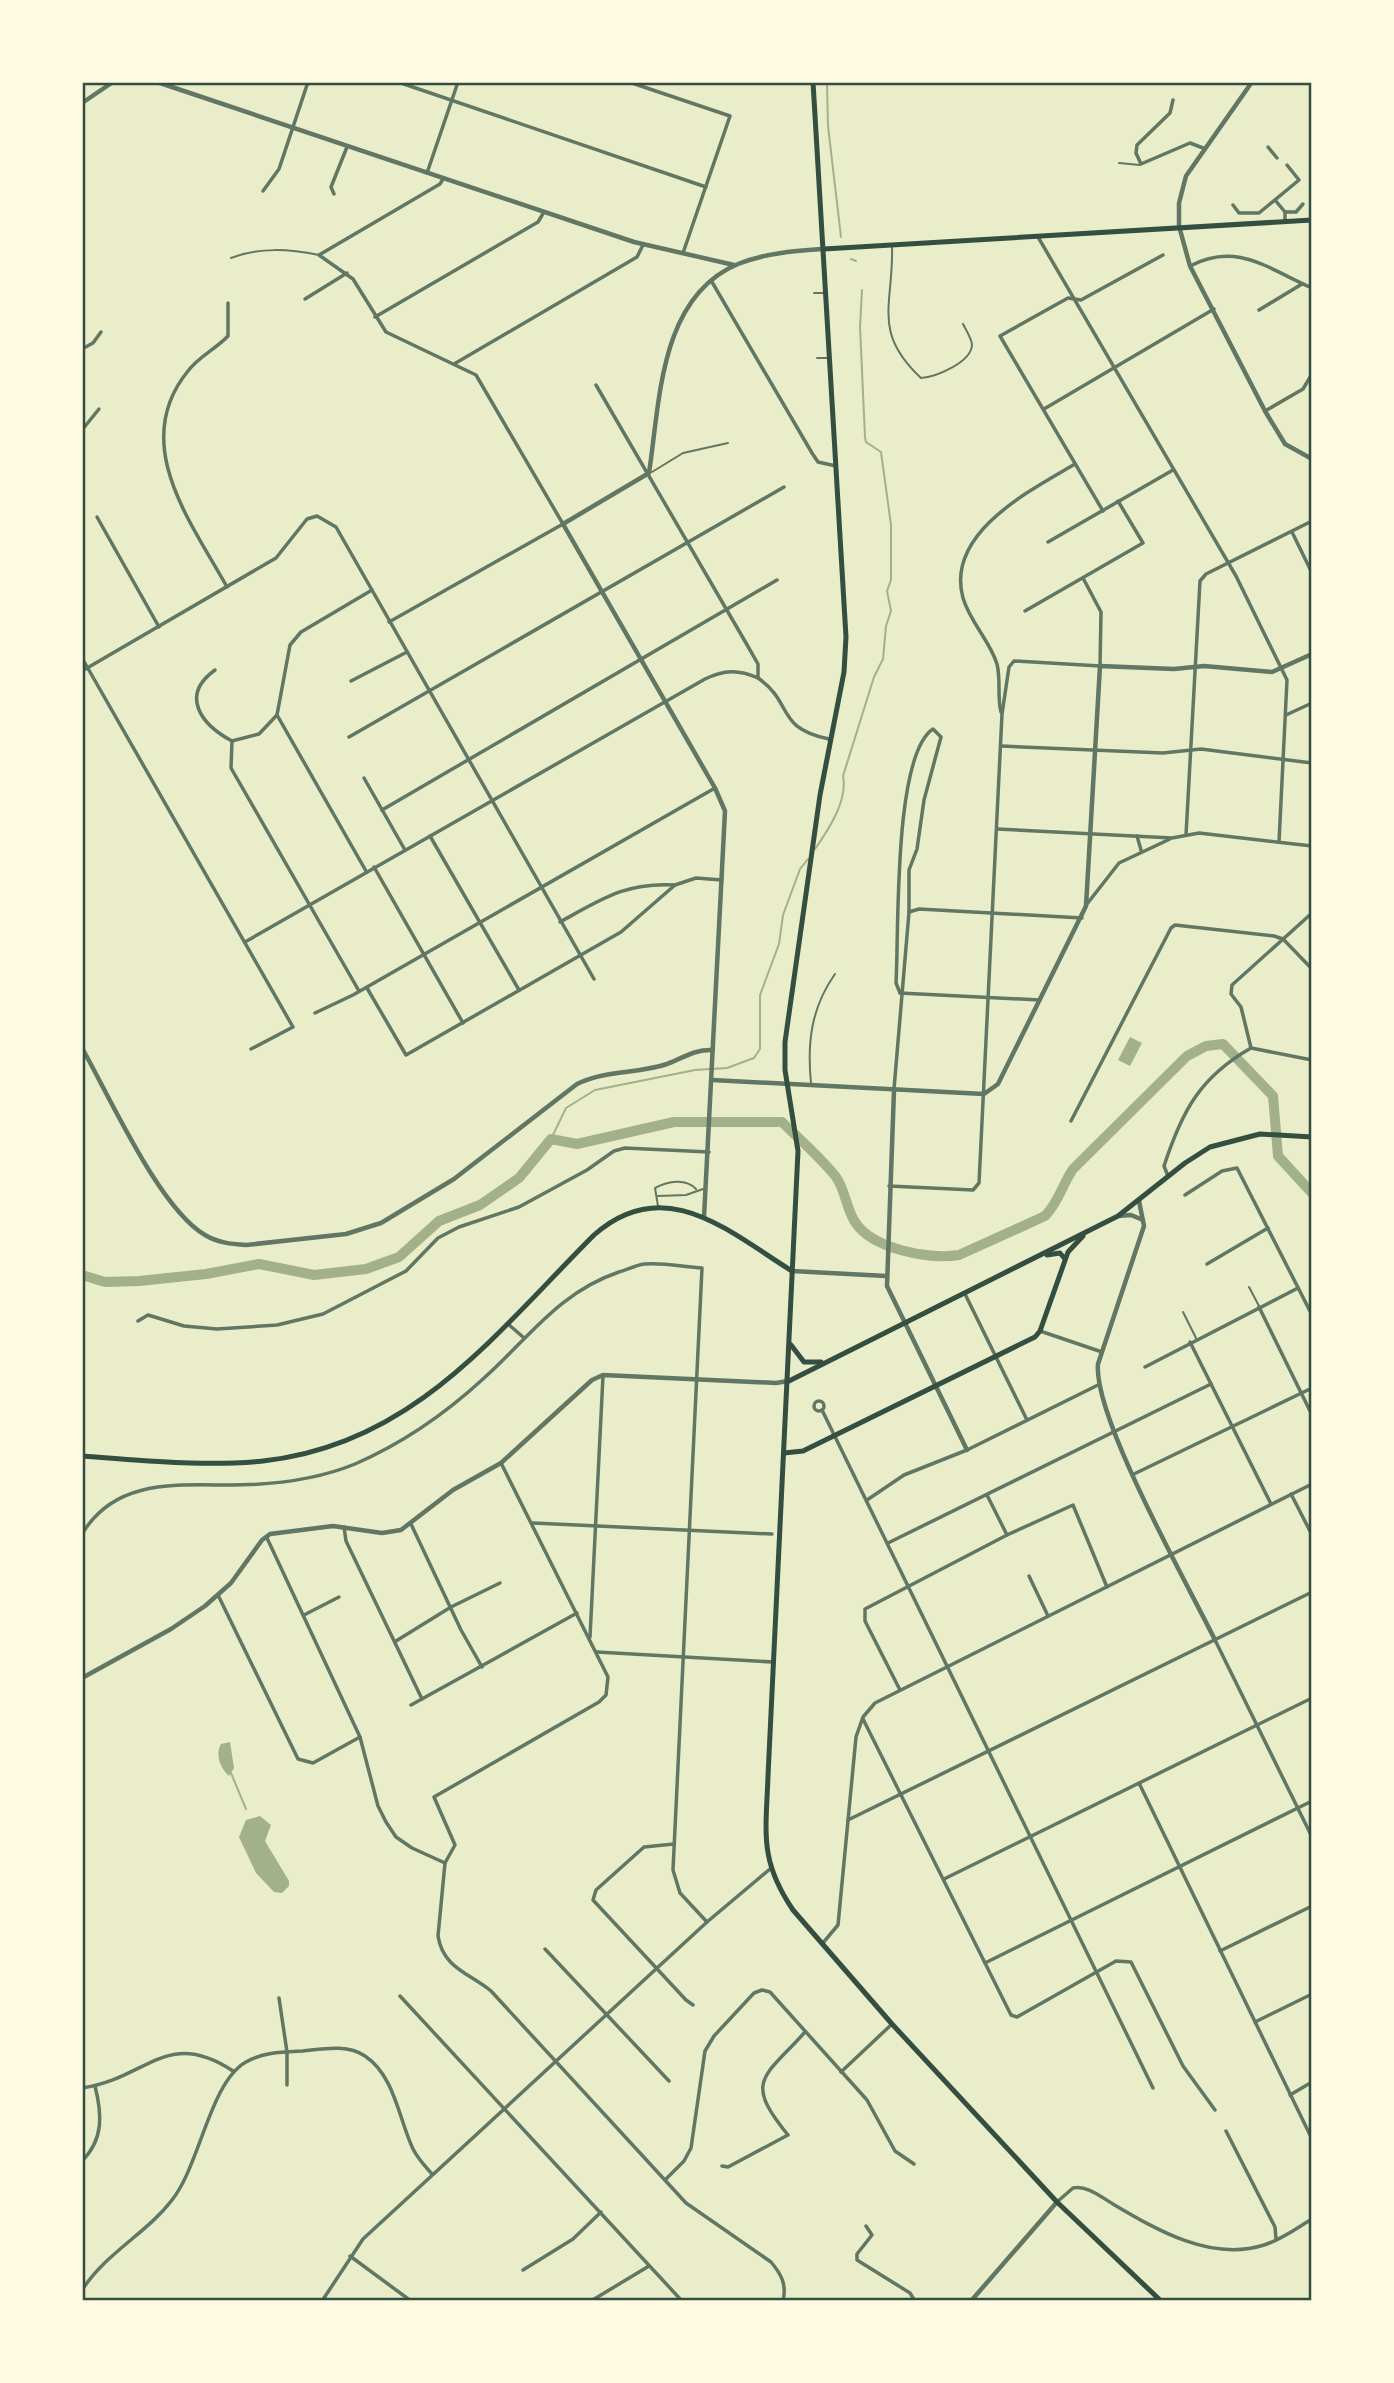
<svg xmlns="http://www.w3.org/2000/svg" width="1394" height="2383" font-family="Roboto,sans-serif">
<rect width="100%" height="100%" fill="#e9edc9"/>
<g fill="#a3b18a">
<path d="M1130,1037L1142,1043L1130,1066L1118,1060Z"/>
<path d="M230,1742L234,1768L229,1776C220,1768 215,1754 221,1744Z"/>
<path d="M260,1816L271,1825L265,1841L289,1881V1886L282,1893L274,1892L256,1873L239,1837L246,1820Z"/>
</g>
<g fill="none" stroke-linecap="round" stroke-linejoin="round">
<g stroke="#a3b18a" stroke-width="2">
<path d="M827,82L828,126L841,237"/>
<path d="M851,259L856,261"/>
<path d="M815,849C829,829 848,800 843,776L874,677L883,659L886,626L891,611L887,591L891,580V525L881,452L866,442L865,437L860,327L862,290"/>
<path d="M551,1139L566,1108L595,1090L695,1070L727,1068L754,1058L760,1049V995L779,944L783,915L800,869L808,859"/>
<path d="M231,1773L246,1809"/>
</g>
<path stroke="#a3b18a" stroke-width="10" d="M82,1275L105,1282L139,1281L206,1274L259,1264L314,1275L366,1269L399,1257L439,1221L480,1205L519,1178L551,1139L577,1144L674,1122H782C800,1140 820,1157 836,1177C845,1189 846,1208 855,1222C872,1249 930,1260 959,1255L1045,1216C1059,1202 1062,1185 1073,1169L1187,1056L1206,1046L1223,1044L1273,1096L1278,1156L1312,1193"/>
<g stroke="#617663" stroke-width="2">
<path d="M1119,163L1140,165"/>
<path d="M892,246C894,304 871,331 921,378C935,377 971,363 972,345C972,339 966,330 963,324"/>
<path d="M231,258C260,247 289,249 319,255"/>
<path d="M814,293H823"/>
<path d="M817,358H828"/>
<path d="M652,472L683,453L728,443"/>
<path d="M811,1083C807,1043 811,1008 835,974"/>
<path d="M658,1196L686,1195L703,1189"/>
<path d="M658,1206L655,1188C668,1181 686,1178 696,1189"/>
<path d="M1249,1287L1259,1306"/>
<path d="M1183,1312L1196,1338"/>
</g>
<g stroke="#617663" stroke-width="3.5">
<path d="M398,82L706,187"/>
<path d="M629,82L730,116L683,253"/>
<path d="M1173,100L1170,113L1137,145L1136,153L1141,164L1190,143L1203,148"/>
<path d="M1268,147L1277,158"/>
<path d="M427,173L458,82"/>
<path d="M263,191L279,169L308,82"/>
<path d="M334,194L331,187L347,147"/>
<path d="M1275,200L1285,212V222"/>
<path d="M1233,205L1239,213H1259L1299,180L1287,165"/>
<path d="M1285,212H1296L1303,204"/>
<path d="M1038,237L1236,576L1287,680L1279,842"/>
<path d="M1190,266C1237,241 1268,269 1312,288"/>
<path d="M712,282L812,453L818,462L836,466"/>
<path d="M305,299L347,273"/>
<path d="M1259,310L1302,284"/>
<path d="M375,317L538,222L544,212"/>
<path d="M82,349L93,343L101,332"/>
<path d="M454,364L637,257L643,245"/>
<path d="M596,385L746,643L758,664V678C794,703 775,728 829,739"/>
<path d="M1044,409L1214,309"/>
<path d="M1265,411L1303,389L1312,374"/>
<path d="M82,430L99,409"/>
<path d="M1103,511L1000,336L1068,298L1081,300L1163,255"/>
<path d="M97,517L159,627"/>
<path d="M1292,532L1312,573"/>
<path d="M1048,542L1173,470"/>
<path d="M227,587C191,522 129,443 188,371C199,356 216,349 228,336V303"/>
<path d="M1025,611L1143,543L1118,501"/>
<path d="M389,622L563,524L476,375L386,332L353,279L319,255L440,184L443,179"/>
<path d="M82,658L293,1027L251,1049"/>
<path d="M215,670C179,696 202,725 232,741L259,734L277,715L290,645L301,632L372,590"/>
<path d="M82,671L276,558L307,519L317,516L336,527L594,979"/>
<path d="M351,681L407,652"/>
<path d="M1001,712C997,697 1001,680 997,664C990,641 970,622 963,598C945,533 1031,490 1075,464"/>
<path d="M277,715L366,871"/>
<path d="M1286,715L1312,703"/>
<path d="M349,737L784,487"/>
<path d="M232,741L231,768L359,991"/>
<path d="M1001,746L1163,753L1201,749L1312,763"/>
<path d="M364,778L405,850"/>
<path d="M382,810L777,580"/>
<path d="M997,829L1172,838L1199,833L1312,846"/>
<path d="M1186,835L1200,581L1206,574L1312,521"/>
<path d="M430,836L519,990"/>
<path d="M1137,836L1141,850"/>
<path d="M374,867L463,1023"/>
<path d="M1087,904L1119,863L1170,839"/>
<path d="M909,912L919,909L1082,918"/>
<path d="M560,922C602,899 626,882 675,885"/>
<path d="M245,942L705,679C724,670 738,669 758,678"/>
<path d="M367,988L406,1055L621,932L675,885L696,878L722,880"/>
<path d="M900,993L1040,1000"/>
<path d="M315,1013L353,995L715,788"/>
<path d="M1251,1048L1241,1007L1231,994L1232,985L1312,913"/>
<path d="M1251,1048L1312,1060"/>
<path d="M894,1089L909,912V870L917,849L924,800L941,737L933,729C893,755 899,935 896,983L900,993"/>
<path d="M1071,1121L1171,928L1175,925L1274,936L1283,939L1312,969"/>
<path d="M1168,1176L1164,1166C1182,1111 1200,1077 1251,1048"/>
<path d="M889,1186L973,1190L979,1183L1002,714L1009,667L1014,661L1100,666L1101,612L1083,578"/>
<path d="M1185,1195L1222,1171L1237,1168L1312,1315"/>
<path d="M1207,1264L1268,1228"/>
<path d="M965,1294L1027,1420"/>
<path d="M1259,1307L1312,1415"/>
<path d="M138,1321L148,1315L184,1326L217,1329L277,1325L323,1314L406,1271L438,1238L459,1227L519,1207L587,1170L614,1151L625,1148L709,1152"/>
<path d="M508,1324L523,1337"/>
<path d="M1040,1331L1102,1352"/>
<path d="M1190,1342L1271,1504"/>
<path d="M1145,1367L1298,1288"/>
<circle cx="819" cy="1406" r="5"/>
<path d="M822,1410L1153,2088"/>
<path d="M501,1463L608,1677L606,1695L599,1702L434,1797L455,1845L445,1863L438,1936C443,1968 469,1973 491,1991L686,2203L771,2262C781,2274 787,2284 783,2301"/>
<path d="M1134,1474L1312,1388"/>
<path d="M1291,1494L1312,1535"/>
<path d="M987,1495L1007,1535"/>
<path d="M867,1500L904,1475L967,1450L1098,1385"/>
<path d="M533,1523L772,1534"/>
<path d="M411,1524L461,1630L482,1667"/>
<path d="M344,1527L346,1541L422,1699"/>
<path d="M82,1534C115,1479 175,1485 230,1485C272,1485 316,1480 355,1464C401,1444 446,1413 483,1379C528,1339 559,1292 619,1272C627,1270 636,1265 644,1264C662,1262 684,1267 702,1268L673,1870L680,1893L707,1922"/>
<path d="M267,1538L360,1737L378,1806L386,1822L396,1837L412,1848L445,1863"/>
<path d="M888,1543L1211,1384"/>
<path d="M1029,1576L1048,1616"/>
<path d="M218,1595L298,1759L313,1763L360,1737"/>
<path d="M304,1615L339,1597"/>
<path d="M590,1637L603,1376"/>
<path d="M1215,1640L1312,1837"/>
<path d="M396,1641L451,1607L500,1583"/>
<path d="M597,1652L773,1662"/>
<path d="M900,1690L865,1621V1609L1007,1535L1073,1505L1107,1587"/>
<path d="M411,1705L577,1613"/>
<path d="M863,1719L1011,2015L1017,2017L1116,1961L1131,1962L1183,2066L1215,2110"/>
<path d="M1139,1783L1312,2139"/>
<path d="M848,1820L1312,1592"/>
<path d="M674,1844L644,1847L596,1890L593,1900L686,2000L693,2005"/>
<path d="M944,1879L1312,1698"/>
<path d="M822,1944L838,1925L856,1737L863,1717L875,1703L1312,1484"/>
<path d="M545,1949L669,2081"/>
<path d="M1220,1951L1312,1906"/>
<path d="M985,1963L1312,1801"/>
<path d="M400,1996L682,2301"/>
<path d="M279,1998L287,2052V2085"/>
<path d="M1255,2022L1312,1994"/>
<path d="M841,2072L892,2024"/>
<path d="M82,2088C147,2079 166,2027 233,2071"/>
<path d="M1290,2095L1312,2082"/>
<path d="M1226,2131L1275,2227L1276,2239"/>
<path d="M82,2161C104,2139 102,2114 95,2086"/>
<path d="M722,2166L728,2167L788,2135C743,2080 764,2078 805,2032"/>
<path d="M665,2180L684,2161L691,2148L705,2051L714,2036L754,1993L762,1990L770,1992L867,2100L895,2151L914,2164"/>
<path d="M1057,2202L1073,2188C1087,2185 1101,2197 1113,2204C1157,2230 1211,2262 1264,2245C1281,2240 1297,2228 1312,2219"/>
<path d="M866,2226L872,2235L857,2254V2260L910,2293L915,2301"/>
<path d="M350,2256L411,2301"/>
<path d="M523,2270L573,2239L601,2212"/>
<path d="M82,2290C108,2251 146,2234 172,2200C200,2165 210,2082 246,2062C263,2052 284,2052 303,2051C323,2049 347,2044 365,2056C395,2076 399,2120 413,2149C418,2159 425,2166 432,2174"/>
<path d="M322,2301L363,2239L707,1922L770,1869"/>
<path d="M591,2301L649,2266"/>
</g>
<g stroke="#617663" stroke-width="4.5">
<path d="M157,82L634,242L734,265"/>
<path d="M1252,82L1186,176L1179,203V226L1190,266L1265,411L1285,444L1312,459"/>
<path d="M82,103L113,82"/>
<path d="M82,1048C110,1097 159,1208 205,1235C218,1243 232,1244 246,1245L346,1234L381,1223L454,1179L577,1084C605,1070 638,1074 667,1064C683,1058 695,1049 713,1050"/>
<path d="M712,1080L984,1094L998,1084L1086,906L1100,666L1174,669L1204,666L1272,672L1312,654"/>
<path d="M894,1090L887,1286L967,1450"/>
<path d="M1139,1201L1144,1226L1098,1364C1093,1417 1188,1585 1215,1640"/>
<path d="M1118,1216L1131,1215L1143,1220"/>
<path d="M704,1217L725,811L715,788L563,524L649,473C660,402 659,297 738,264C765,253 795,251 823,249"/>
<path d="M792,1271L886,1276"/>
<path d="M82,1678L171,1629L205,1606L231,1583L262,1540L270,1534L333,1526L382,1533L401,1530L453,1490L501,1463L592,1380L603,1375L776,1383L788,1381"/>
<path d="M971,2301L1057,2202"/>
</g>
<path stroke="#344e41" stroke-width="5" d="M824,249L1312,220"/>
<g stroke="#344e41" stroke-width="5">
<path d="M813,82L846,637L844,672L820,795L785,1042V1070L798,1151L768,1776C766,1833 759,1860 793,1910L892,2024L1057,2202L1161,2301"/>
<path d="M1047,1255L1060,1253L1065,1259"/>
<path d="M791,1345L804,1362H821"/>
<path d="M789,1381L1118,1216L1185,1163L1210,1147L1260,1134L1312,1137"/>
<path d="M784,1453L803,1451L1035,1337L1040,1331L1068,1252L1083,1236"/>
<path d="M82,1456C142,1460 203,1467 263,1461C413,1445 495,1334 594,1235C665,1172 729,1232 792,1271"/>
</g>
</g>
<rect width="1394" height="2383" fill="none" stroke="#fefae0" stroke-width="168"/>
<rect x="84" y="84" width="1226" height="2215" fill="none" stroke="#344e41" stroke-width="2.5"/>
</svg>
